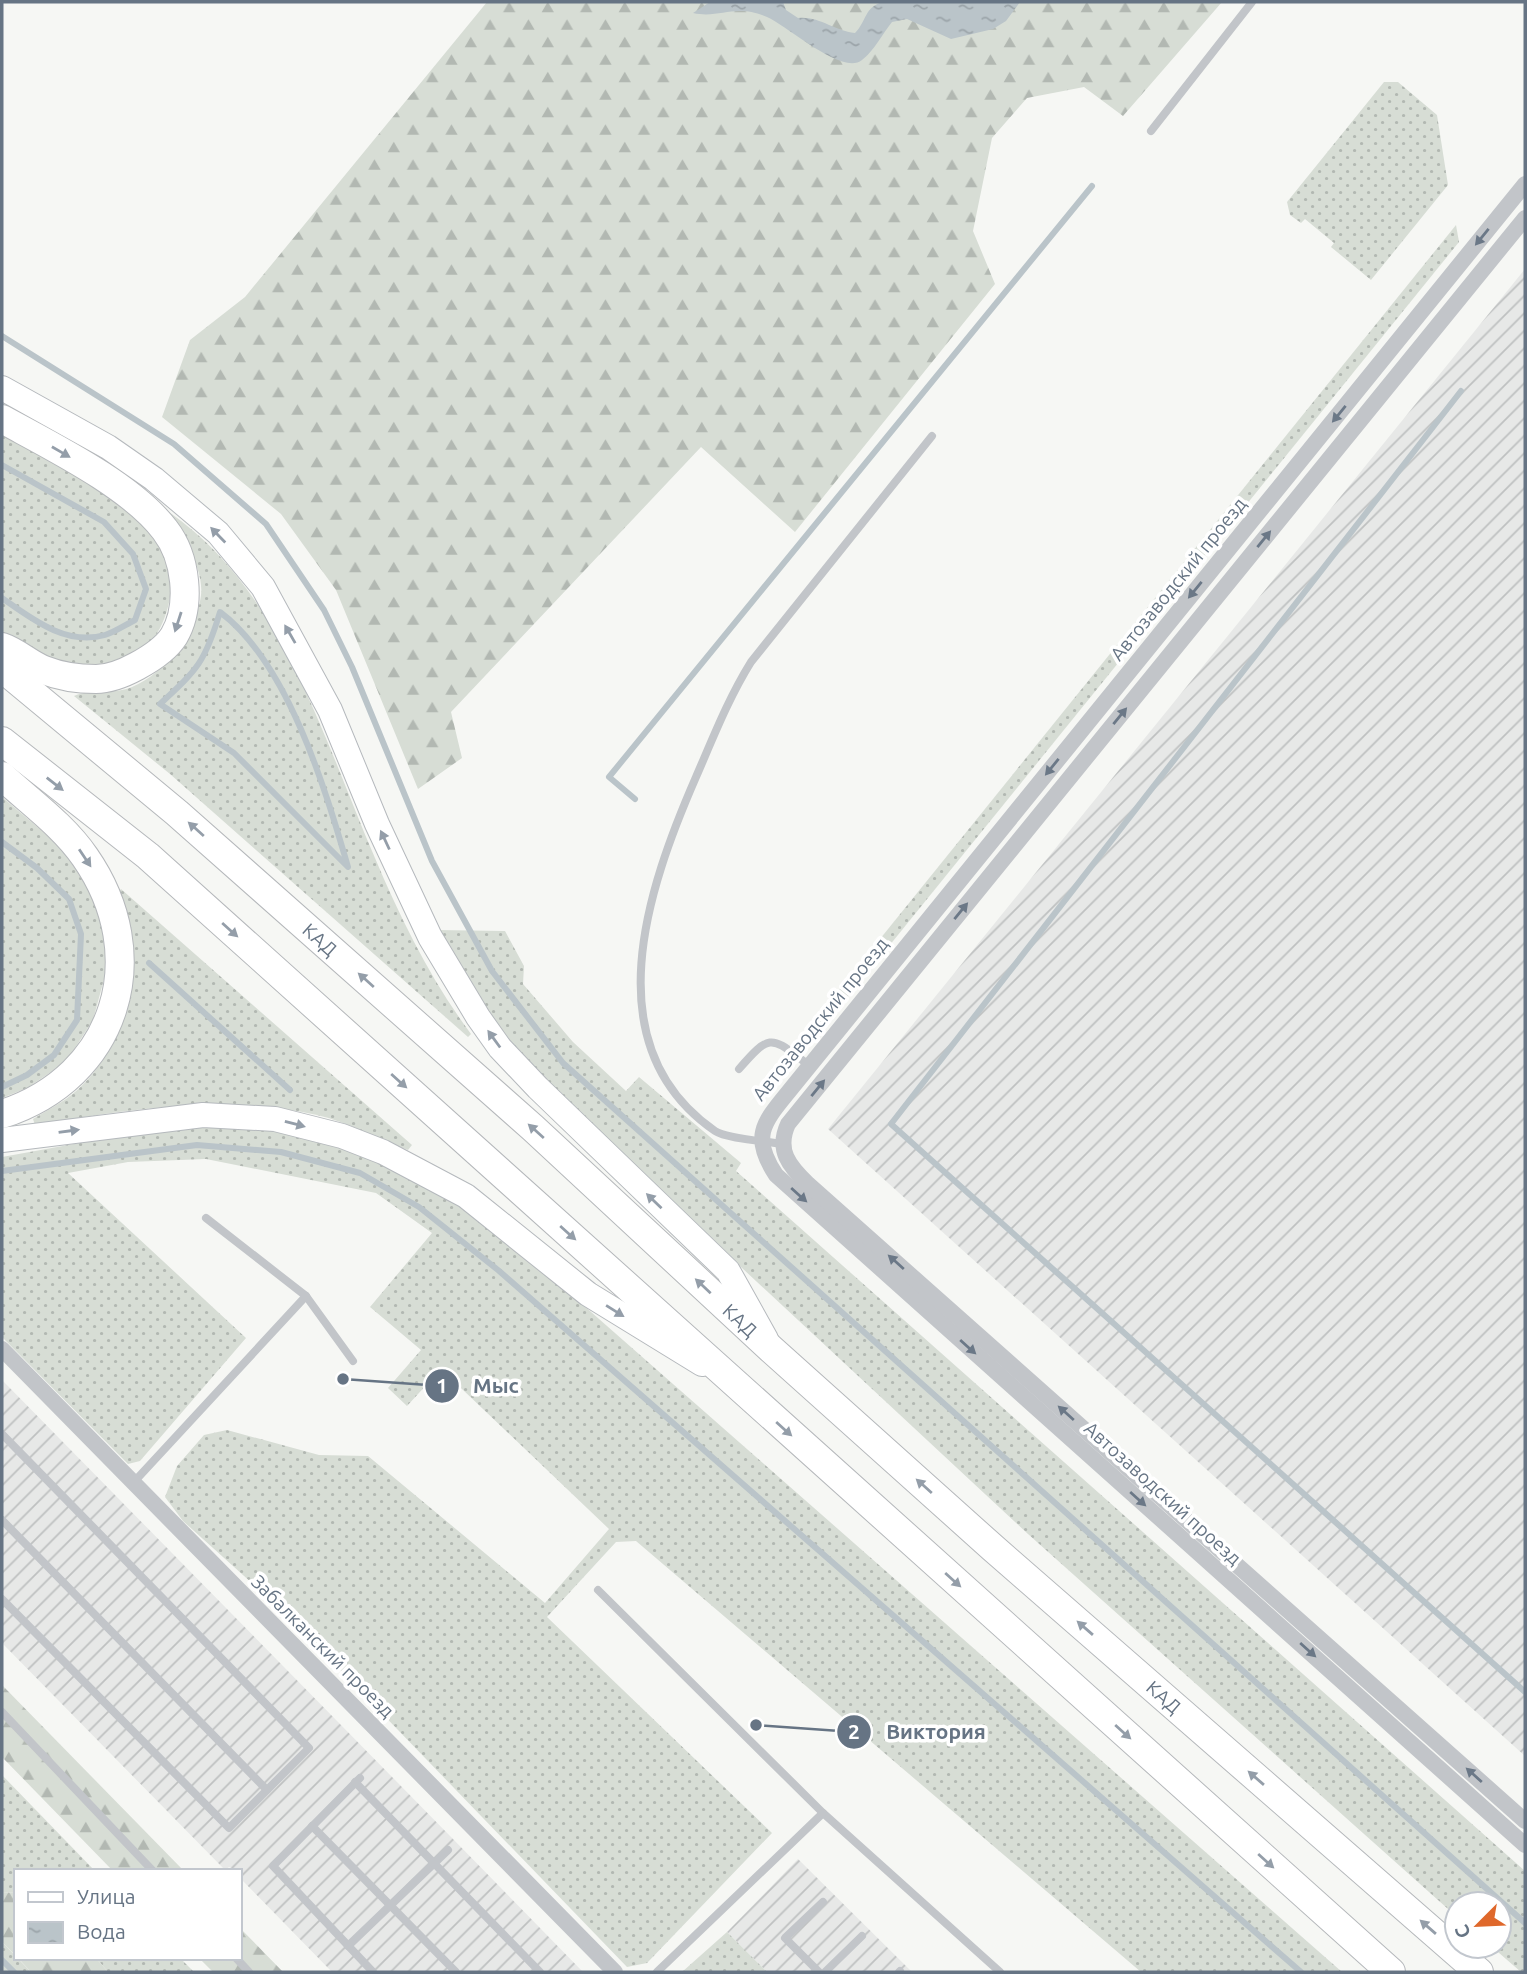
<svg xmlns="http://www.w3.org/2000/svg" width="1527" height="1974" font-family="Ubuntu,sans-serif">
<defs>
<pattern id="industrial-furrows" width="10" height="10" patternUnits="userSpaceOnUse" patternTransform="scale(1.75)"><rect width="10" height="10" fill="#e7e8e7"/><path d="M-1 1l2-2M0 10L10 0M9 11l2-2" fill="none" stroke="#bfc1c1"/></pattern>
<pattern id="grass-dots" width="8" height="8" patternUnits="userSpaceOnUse" patternTransform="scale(1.75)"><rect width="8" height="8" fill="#d7ddd5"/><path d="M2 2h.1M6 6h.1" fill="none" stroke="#b2b8b2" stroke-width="1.8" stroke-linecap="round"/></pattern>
<pattern id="forest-firs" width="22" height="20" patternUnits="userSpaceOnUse" patternTransform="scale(1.75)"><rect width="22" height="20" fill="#d7ddd5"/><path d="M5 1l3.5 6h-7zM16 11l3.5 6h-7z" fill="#b2b8b2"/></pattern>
<pattern id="water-ripples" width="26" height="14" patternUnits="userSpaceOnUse" patternTransform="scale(1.75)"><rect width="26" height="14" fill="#bac4c9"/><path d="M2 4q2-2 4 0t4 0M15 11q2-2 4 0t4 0" fill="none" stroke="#9ba4a9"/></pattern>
</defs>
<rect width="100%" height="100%" fill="#f6f7f4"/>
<g fill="url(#industrial-furrows)">
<path d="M1525,269V1756L828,1129Z"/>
<path d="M2,1380L452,1838L583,1972H332L240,1878V1871L229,1867L225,1870L2,1643Z"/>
<path d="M798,1859L912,1972H767L727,1932Z"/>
</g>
<g fill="url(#grass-dots)">
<path d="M1384,82H1398L1437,115L1448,185L1371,280L1331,247L1334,243L1305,219L1301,223L1290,215L1287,202Z"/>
<path d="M1456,225L1459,242L804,1051L798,1052L792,1048Z"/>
<path d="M2,433C48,459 145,507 166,556C179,585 166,635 139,653C123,663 103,669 84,668C56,667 24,647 2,632Z"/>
<path d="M169,512C282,590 323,738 375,858C401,920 431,980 471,1034L468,1037L170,774L74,696C90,688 115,695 132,687C166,673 197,631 201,595C204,568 183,536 167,517Z"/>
<path d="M2,797L61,847L101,909L107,968L93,1020L66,1062L27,1088L2,1098Z"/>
<path d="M121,889L412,1145L408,1150C379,1139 348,1122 317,1115C220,1094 131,1109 35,1125L33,1119C44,1112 56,1106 66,1099C108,1070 139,1002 133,951C131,930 125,912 118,893Z"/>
<path d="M436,930L505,931L524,966L523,984L573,1042L626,1091L639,1077L741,1163L736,1171L1525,1871V1972H1521L1491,1946H1499V1904H1457V1917L1028,1534L570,1108L498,1029Z"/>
<path d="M200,1125C239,1128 279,1130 318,1140C390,1159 458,1200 516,1246L1342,1972H1141L636,1541L616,1542L547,1617L772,1833L647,1963L627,1967L284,1612L183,1521L165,1497L177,1466L204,1435L227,1430L319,1455L368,1456L545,1603L609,1529L441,1369L407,1406L388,1388L421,1350L370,1307L432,1233L376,1193L206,1159L128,1162L68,1173L246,1338L140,1461L128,1464L2,1337V1157L140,1132Z"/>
<path d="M2,1775L95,1871H16V1893L2,1892Z"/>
<path d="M727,1932L767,1972H682Z"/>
<path d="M2,1942L31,1972H2Z"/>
<path d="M96,1958H180L194,1972H108Z"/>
</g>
<g fill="url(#forest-firs)">
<path d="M487,2H1222L1123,116L1084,87L1027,98L992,138L973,231L995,284L795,532L701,447L451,712L462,758L418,789L336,590L281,514L162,417L190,340L245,297Z"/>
<path d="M2,1685L184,1871H113L2,1757Z"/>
<path d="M2,1892L16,1893V1956L2,1942Z"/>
<path d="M240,1928L283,1972H213L199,1958H240Z"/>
<path d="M18,1958H96L108,1972H31Z"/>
</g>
<path fill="url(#water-ripples)" d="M710,2H783L786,10L798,18C820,16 834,31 855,33C867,21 864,7 883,2H1020L1006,21L993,29L951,39L907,19L892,22C883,33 874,51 862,60C842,76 788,26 767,17C735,3 720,19 693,13Z"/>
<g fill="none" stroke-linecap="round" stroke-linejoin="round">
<g stroke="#bac4c9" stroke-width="6">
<path d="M2,336L174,444L266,524L324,610L352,667L432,861L492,971L563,1063L1525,1923"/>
<path d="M1461,391L891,1124L1525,1692"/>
<path d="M2,465L104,522L133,554L146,589L135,620C125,625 115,632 105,635C66,646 32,619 2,598"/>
<path d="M220,612C288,663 325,788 348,867L234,753L160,704C198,669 205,662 220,612Z"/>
<path d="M635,799L609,777L1092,186"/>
<path d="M2,842L37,868L69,899L81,934L77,1020L54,1055L27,1075L2,1087"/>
<path d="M149,963L290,1090"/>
<path d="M2,1171L197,1145L281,1152L360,1173L419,1207L498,1270L1301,1972"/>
<path d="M2,1960L14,1972"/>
</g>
<defs>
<g id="primary">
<path d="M2,388L108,447L154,479L218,533L263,587L330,710L377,824L430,937L478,1017L500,1048L538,1088L728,1271L766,1339"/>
<path d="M2,1140L203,1115L275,1119L342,1136L383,1152L466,1196L588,1294L702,1364"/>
</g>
<g id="motorway">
<path d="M2,419C51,446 131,485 165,530C186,557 192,605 174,636C165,650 150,659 137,666C126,672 109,679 96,679C80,679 59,676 44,670C29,664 17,652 2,647"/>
<path id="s1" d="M2,668L177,813L533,1128L771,1349L993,1548L1479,1972"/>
<path d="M2,741L148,856L1391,1972"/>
<path d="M2,776C29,801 64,826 85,857C154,956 117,1077 2,1114"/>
</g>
</defs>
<use href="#primary" stroke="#b5b9bd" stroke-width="26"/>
<use href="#motorway" stroke="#b5b8bb" stroke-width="30"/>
<g stroke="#c2c5c9" stroke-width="8">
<path d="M1151,131L1252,2"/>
<path d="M739,1069C772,1031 771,1037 810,1066"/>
<path d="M782,1144C766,1141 727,1139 715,1131C592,1046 648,887 696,777C713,738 728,699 751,662L932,436"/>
<path d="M206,1218L306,1296L353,1361"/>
<path d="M2,1434L309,1748L229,1828L2,1599"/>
<path d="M133,1483L306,1296"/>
<path d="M2,1520L267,1790"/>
<path d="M598,1590L823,1813L1000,1972"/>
<path d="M2,1712L153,1871"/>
<path d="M360,1778L273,1866L373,1972"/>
<path d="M355,1782L540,1972"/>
<path d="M312,1826L456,1972"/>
<path d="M348,1946L448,1850"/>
<path d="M236,1958L249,1972"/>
<path d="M657,1972L823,1813"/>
<path d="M819,1972L785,1938L823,1902"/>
<path d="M825,1972L862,1936"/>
<path d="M899,1972L900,1971"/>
</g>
<g stroke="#c2c5c9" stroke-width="16">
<path d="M1525,184L790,1090C764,1122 750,1136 776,1175L1525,1845"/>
<path d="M1525,218L788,1124C776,1150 789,1166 808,1184L1525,1821"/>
<path d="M2,1349L615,1972"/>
</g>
<use href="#primary" stroke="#fff" stroke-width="24"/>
<use href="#motorway" stroke="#fff" stroke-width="28"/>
</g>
<defs><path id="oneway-solid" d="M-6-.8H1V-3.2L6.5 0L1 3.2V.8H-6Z" transform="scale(1.75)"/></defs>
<g fill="#6b7887">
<use href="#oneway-solid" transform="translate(1482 237) rotate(129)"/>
<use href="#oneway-solid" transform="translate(1339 414) rotate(129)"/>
<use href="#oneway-solid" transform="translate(1264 539) rotate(-51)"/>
<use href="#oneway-solid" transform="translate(1195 590) rotate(129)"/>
<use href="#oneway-solid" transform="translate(1120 716) rotate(-51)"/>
<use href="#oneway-solid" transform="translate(1052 767) rotate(129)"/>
<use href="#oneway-solid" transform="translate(961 911) rotate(-51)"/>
<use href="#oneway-solid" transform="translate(818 1088) rotate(-51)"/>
<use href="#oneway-solid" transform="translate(799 1195) rotate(42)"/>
<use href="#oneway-solid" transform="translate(896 1262) rotate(-138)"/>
<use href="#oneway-solid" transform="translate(968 1347) rotate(42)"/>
<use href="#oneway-solid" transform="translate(1066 1413) rotate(-138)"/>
<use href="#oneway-solid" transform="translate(1138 1499) rotate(42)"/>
<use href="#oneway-solid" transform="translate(1308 1650) rotate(42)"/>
<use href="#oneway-solid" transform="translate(1474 1775) rotate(-138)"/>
</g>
<g fill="#949ea9">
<use href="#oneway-solid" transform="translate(61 452) rotate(30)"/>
<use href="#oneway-solid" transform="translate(218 535) rotate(-134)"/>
<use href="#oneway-solid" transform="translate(178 622) rotate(108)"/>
<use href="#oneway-solid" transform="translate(290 634) rotate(-120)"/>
<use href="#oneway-solid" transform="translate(55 784) rotate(38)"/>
<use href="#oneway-solid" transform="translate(196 829) rotate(-138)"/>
<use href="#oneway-solid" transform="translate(385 840) rotate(-115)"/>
<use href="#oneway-solid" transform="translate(85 858) rotate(56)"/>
<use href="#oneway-solid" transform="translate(230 930) rotate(42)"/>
<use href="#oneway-solid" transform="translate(366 980) rotate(-138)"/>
<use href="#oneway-solid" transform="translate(494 1039) rotate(-126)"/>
<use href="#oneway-solid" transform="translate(399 1081) rotate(42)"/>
<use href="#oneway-solid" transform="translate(295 1124) rotate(15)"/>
<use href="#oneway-solid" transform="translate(69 1131) rotate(-8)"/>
<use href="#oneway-solid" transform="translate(536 1131) rotate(-138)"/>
<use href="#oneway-solid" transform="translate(654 1201) rotate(-136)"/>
<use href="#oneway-solid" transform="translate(568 1233) rotate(42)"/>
<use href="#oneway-solid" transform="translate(703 1286) rotate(-137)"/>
<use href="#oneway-solid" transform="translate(615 1311) rotate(32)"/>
<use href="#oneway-solid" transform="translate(784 1429) rotate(42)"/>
<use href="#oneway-solid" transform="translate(924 1486) rotate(-138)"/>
<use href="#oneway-solid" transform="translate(953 1580) rotate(42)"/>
<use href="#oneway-solid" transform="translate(1085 1628) rotate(-139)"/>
<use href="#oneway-solid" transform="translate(1123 1732) rotate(42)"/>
<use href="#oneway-solid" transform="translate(1256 1778) rotate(-139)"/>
<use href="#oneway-solid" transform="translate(1266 1861) rotate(42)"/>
<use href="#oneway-solid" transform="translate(1428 1927) rotate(-139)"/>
</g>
<g text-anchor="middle" stroke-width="7" stroke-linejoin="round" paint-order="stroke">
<g font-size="19" fill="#667484" stroke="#fff">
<text transform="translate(1178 579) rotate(-51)" y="7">Автозаводский проезд</text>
<text dy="7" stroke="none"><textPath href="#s1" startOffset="418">КАД</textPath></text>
<text transform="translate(820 1019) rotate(-51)" y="7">Автозаводский проезд</text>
<text dy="7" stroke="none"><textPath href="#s1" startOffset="985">КАД</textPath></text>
<text transform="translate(1163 1493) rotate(42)" y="7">Автозаводский проезд</text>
<text transform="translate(323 1646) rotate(45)" y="7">Забалканский проезд</text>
<text dy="7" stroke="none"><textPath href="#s1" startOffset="1552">КАД</textPath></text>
</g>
</g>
<path fill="none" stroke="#667484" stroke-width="2.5" d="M343 1379L442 1386M756 1725L854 1732"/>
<g fill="#667484" stroke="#fff" stroke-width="2.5">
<circle cx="343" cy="1379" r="7"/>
<circle cx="756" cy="1725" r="7"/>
<circle cx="442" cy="1386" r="18"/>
<circle cx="854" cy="1732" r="18"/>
</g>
<g font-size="21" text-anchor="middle" font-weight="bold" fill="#fff">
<text x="442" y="1393">1</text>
<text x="854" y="1739">2</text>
</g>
<g font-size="21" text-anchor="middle" font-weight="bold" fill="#667484" stroke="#fff" stroke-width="7" stroke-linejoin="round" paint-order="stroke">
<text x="496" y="1393">Мыс</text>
<text x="936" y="1739">Виктория</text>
</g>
<rect width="1527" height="1974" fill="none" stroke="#667484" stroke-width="7"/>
<rect x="14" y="1869" width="228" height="91" fill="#ffffff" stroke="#c2c7ce" stroke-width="2"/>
<rect x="28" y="1892" width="35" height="10" fill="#ffffff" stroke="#c2c7ce" stroke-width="2"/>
<text x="77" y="1904" font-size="21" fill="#667484">Улица</text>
<rect x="28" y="1922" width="35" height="21" fill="url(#water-ripples)" stroke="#c2c7ce" stroke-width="2"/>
<text x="77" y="1939" font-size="21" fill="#667484">Вода</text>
<g transform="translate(1478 1925) rotate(246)"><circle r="33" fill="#ffffff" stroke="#c2c7ce" stroke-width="2"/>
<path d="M0-5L12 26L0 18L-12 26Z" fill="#df682b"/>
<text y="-10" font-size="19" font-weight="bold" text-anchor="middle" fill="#667484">С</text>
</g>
</svg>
